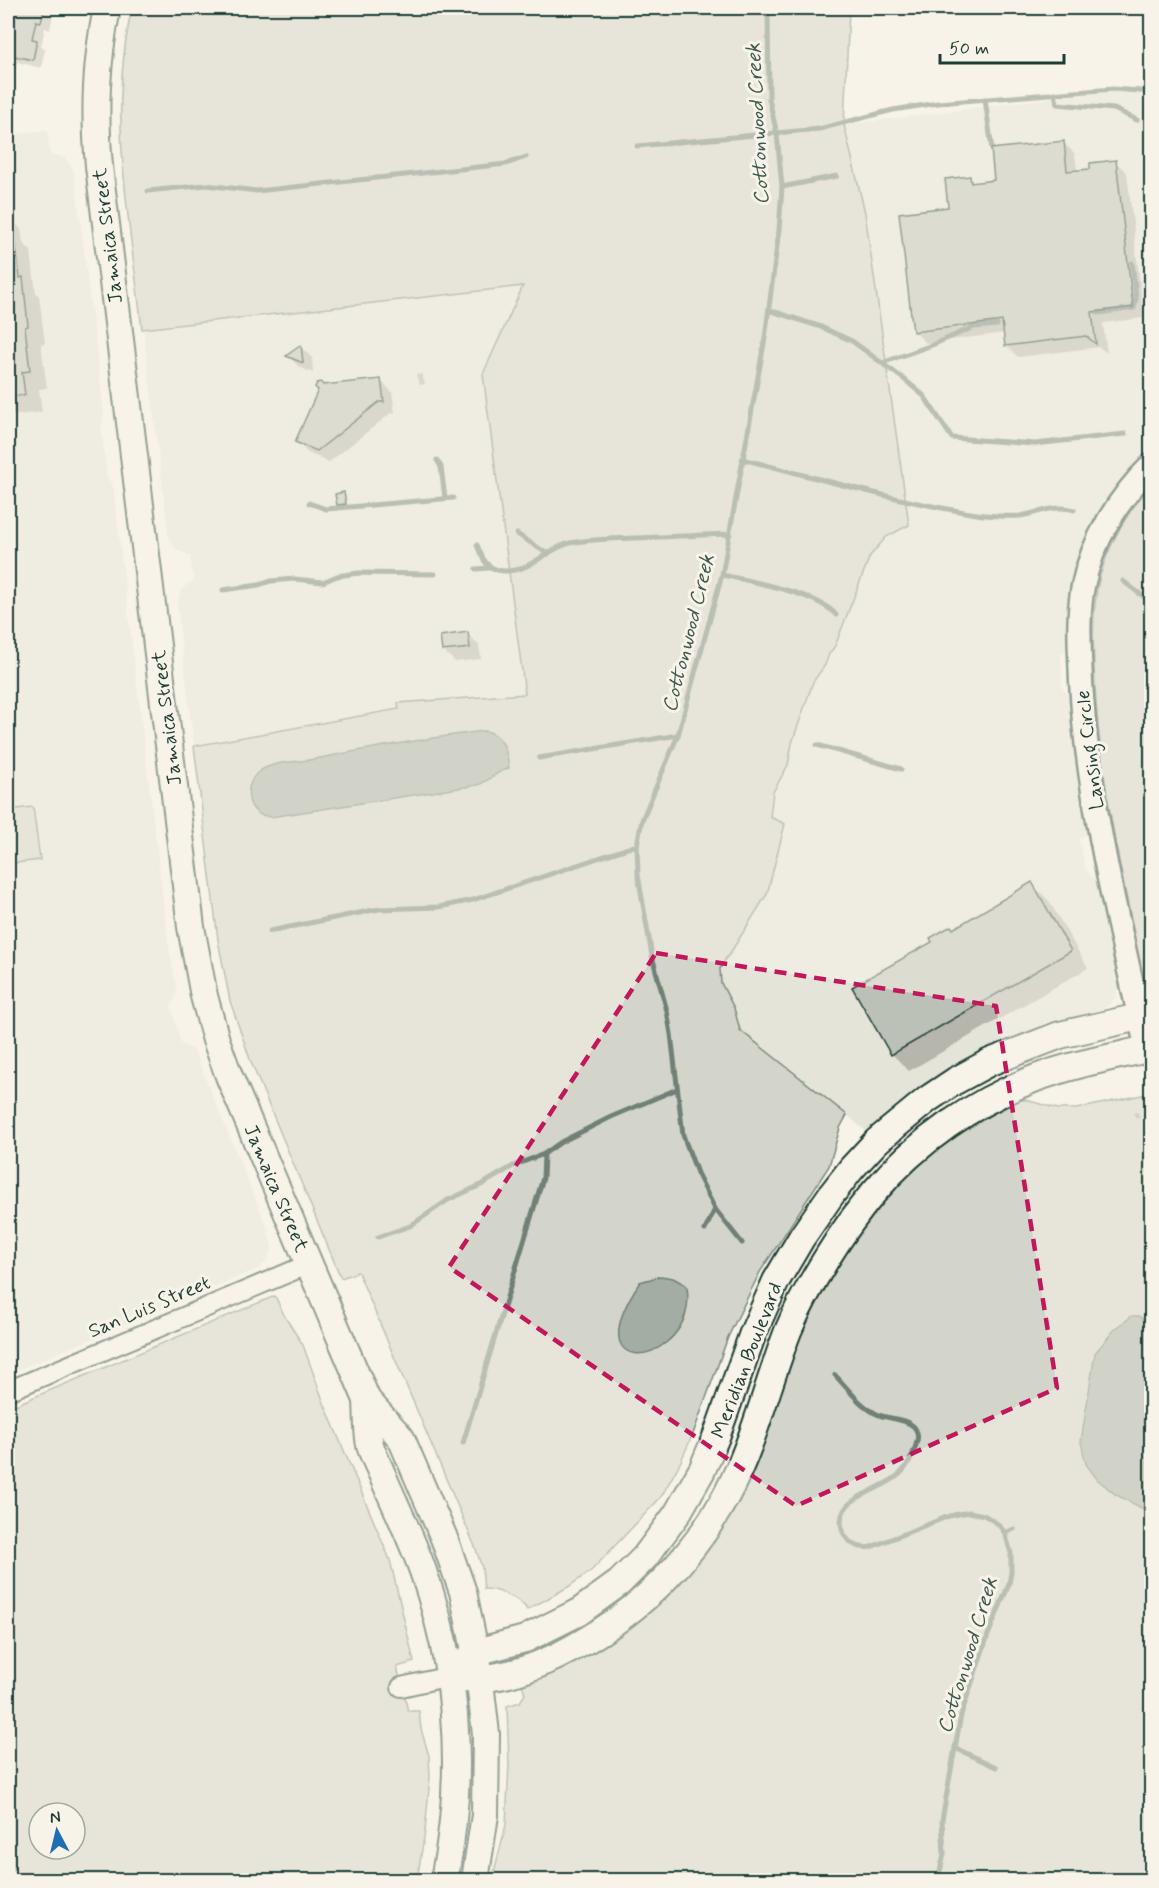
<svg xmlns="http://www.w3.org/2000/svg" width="1159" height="1888" font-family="Mynerve,sans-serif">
<rect width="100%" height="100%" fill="#f7f3e8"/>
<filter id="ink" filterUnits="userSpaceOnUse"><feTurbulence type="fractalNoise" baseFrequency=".0167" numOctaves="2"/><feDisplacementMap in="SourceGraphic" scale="12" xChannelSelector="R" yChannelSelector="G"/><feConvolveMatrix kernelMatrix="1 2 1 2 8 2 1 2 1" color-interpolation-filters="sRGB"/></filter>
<g filter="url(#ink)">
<g fill="#e5e4d9">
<path d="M132,8H623L524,286L483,374L525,694L398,703L399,709L194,746L177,605L180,593L186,585L194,581L190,556L177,550L169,539L121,145L119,94L122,67Z"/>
<path d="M1151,85V449L1118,483L1096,517L1086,538L1070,590L1066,619V649L1061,654L1062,687L1068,695L1076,773L1086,834L1079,839L1085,868L1095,880L1118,986L1116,997L1106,1008L1095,1011L1092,1016L870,1135L847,1115L740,1030L721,983L720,976L723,962L767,894L785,824L769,817L770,803L775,785L788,765L792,743L813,682L825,665L829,654L835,646L870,556L886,537L909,525L865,213L844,125Z"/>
<path d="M47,130L50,154L65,158L74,171L104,413L101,429L107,477L113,487L168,942L177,990L175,999L171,1006L181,1044L190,1048L195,1053L268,1230L272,1248L267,1261L259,1268L8,1374V135Z"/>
</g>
<g fill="#d3d5ca" stroke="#79897f" stroke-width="1.5" fill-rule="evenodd">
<path d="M132,8H849L844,125L865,213L909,525L886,537L870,556L835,646L829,654L825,665L813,682L792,743L788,765L773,792L770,817L785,824L767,894L729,955L726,958L720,969L721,983L734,1008L740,1030L847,1115L840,1128L829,1166L760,1272L728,1337L693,1434L680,1463L661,1497L592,1570L568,1587L527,1610C522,1599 496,1588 484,1589L482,1568L476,1549L358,1272L341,1278L251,1062L230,1001L218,940L194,746L399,709L398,703L525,694L483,374L523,286L142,329C130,222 107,114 132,8Z"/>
<path d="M1151,485L1152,985L1147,986L1142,973C1123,877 1100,783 1095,685C1093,648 1091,612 1100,576C1110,542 1128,511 1151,485Z"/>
<path d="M33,807L40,860L8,864V810Z"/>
<path d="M1151,1093V1880H492L506,1825L509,1764L507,1706L520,1702L525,1694L522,1683L657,1602L820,1289L880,1202L926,1155L974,1120L1017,1100H1026L1058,1109H1077Z"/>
<path d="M275,1296L285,1317L303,1345L324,1403L390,1560L414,1662L397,1667L408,1711H419L421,1729L429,1756L430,1778L425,1831L417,1880H8V1408ZM39,1813H75V1849H39Z"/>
</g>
<g fill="#a4ada3" stroke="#6f8077" stroke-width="1.5">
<path d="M484,731C503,733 507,751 509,768C497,771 489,781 478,785L271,817C263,816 257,815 252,807C245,795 249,778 261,770C277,761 297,762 315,759C371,748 427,738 484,731Z"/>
<path d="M661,1276L673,1278L686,1285C689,1292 688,1300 687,1308C675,1369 576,1377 640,1282Z"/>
<path d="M1132,1316H1139L1151,1325V1513L1115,1494L1097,1479L1086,1464L1081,1442L1095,1353L1114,1330Z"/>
</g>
<g fill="#0003">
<path d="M8,8H50L49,11L53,15L50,30L45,28L41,46L45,50L41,68L17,62L15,69L8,68Z"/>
<path d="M1063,142L1075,154L1077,172L1092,170L1115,161L1127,173L1144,318L1103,323L1107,353L1099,347L1018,357L1006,345L1005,333L926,343L914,331L950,208L969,178L975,184L996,182Z"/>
<path d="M8,216L21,229L23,243L31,251L36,293L39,296L45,343L41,344L47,388L39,389L42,412L8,416Z"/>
<path d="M301,347L312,358L313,373L299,367L288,356Z"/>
<path d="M422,374L425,384L420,385L416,375Z"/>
<path d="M380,380L392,392L395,413H391L329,462L308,453L297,442L320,389L323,387Z"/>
<path d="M344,494L346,496L347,505L341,506L338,504Z"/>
<path d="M467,634L479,645L481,659L455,662L443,650Z"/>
<path d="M1032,884L1049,901L1088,968L909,1071L892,1054L954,931Z"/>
<path d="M1137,1112L1140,1117L1136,1118L1133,1113Z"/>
</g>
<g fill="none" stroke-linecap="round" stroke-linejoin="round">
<g stroke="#6f8077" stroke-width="5">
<path d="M1055,93L1057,104L1114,109L1137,120"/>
<path d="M985,99L992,149"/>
<path d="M637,146L819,129L893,110L938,103L1113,89L1152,92"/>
<path d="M782,187L837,176"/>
<path d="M148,191L206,185L257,191L506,164L526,157"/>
<path d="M769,310L821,327L852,341L905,380L924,396L952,438L1035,444L1125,434"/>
<path d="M1098,313L1134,308L1136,298L1132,263"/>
<path d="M882,363L932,345L974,327L997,325"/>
<path d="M742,459C822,479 902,503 983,515C996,516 1008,517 1020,516C1038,513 1057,504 1074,510"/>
<path d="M437,460L441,467L445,498"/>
<path d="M309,503L326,509L453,498"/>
<path d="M517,534L548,554"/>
<path d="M477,545C483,560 487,570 504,571C531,572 546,549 570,543C591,539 613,539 634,538C666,537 698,535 730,534"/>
<path d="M476,569L489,568"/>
<path d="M722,575C750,581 818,593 836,615"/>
<path d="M1123,581L1152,603"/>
<path d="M223,590L259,585L271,581L294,579L323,582L337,576L358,573L435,574"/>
<path d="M817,745L901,769"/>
<path d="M539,758L678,735"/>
<path d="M270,931L379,909L439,907L473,900L637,845"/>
<path d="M705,1230L715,1209"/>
<path d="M378,1237L410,1226L448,1200L481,1185L515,1165L544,1154L561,1142L611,1117L677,1089"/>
<path d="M742,1243L715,1209L697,1173L683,1135L671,1034L667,1011L652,956L638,875L637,845L642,820L678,735L722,575L765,338L779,230L782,187L777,134L769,99L768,8"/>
<path d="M835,1375C848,1389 861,1407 879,1415C889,1419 911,1419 916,1430C919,1436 917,1442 915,1448C906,1478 889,1481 863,1495C858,1498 852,1501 848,1505C831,1524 848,1552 871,1547L949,1516L969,1512L984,1515L998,1524L1005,1533L1011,1553V1572L1009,1584L988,1635L961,1715L942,1820L944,1854L938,1880"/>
<path d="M463,1443L543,1178L544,1154"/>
<path d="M1005,1533L1014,1529"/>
<path d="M955,1748L996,1767"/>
</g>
</g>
<g fill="#bbc1b6" stroke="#1f3d34" stroke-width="1.5">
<path d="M8,8H44L41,22L36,21L32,39L37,40L33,60L9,55L8,60Z"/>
<path d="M1064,141L1067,171L1090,169V163L1116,160L1133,307L1092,312L1096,344L1086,336L1005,346L1002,321L913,332L899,213L948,207L945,179L970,176L971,183L994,180L991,149Z"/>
<path d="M14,232L20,278L23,277L28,326L25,327L30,371L22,372L25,395L8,397V233Z"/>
<path d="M301,345L303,363L286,356Z"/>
<path d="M381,379L384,402H379L317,451L295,442L318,390L315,387L317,383L321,382L323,385Z"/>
<path d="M344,492L346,504L337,505L335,494Z"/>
<path d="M468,632L470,648L442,651L440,636Z"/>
<path d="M1032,882L1071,951L891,1055L852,987L932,942L930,938L951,926L953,929Z"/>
</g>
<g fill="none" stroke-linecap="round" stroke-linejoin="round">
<defs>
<g id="minor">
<path d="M8,1391L309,1264"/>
<path d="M401,1687L450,1676"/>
</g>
<path id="tertiary" d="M1147,1049C1135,999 1124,948 1113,898C1098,826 1085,755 1081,682C1080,650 1077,618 1083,586C1092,541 1119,497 1152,465"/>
<g id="secondary">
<path d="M107,8C96,63 94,110 99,166L191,927L204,996L216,1040L229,1076L367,1400L401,1438L444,1538L463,1592L478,1665L486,1734L485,1815L475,1880"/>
<path d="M367,1400C368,1414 367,1431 370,1445C373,1456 380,1468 384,1479C397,1509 412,1540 423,1571C458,1671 465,1776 444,1880"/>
<path d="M450,1676L476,1652L525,1639L579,1612L619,1583L645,1557L677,1514L702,1470L716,1437L753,1333L776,1281L802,1237L831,1195L852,1168L877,1141L928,1099L955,1081L990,1062L1060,1035L1152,1014"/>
<path d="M465,1678C505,1681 545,1664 578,1645C641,1610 693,1558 727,1494C754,1443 767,1385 788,1331C807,1286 843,1229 874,1192C917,1141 974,1102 1036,1078C1073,1064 1113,1057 1152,1048"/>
</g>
</defs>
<use href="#minor" stroke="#1f3d34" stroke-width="22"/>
<use href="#tertiary" stroke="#1f3d34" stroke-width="27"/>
<use href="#secondary" stroke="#1f3d34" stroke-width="30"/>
<use href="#minor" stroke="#f7f3e8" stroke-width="18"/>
<use href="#tertiary" stroke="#f7f3e8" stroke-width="22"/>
<use href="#secondary" stroke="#f7f3e8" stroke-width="26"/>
</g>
</g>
<path d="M0 0H1159V1888H0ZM656,953L996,1006L1057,1388L796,1506L449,1267Z" fill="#f7f3e8" fill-opacity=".55" fill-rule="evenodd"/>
<path fill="none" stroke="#c2185b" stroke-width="4.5" stroke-dasharray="12 8" stroke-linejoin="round" d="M656,953L996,1006L1057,1388L796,1506L449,1267Z"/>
<g text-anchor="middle" stroke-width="6" stroke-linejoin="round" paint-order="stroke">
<g font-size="20" fill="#1f3d34" stroke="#f7f3e8">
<text transform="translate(107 236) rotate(-97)" y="7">Jamaica Street</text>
<text transform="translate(166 718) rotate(-97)" y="7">Jamaica Street</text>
<text transform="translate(1089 750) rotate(-97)" y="7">Lansing Circle</text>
<text transform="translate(277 1188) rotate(67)" y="7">Jamaica Street</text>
<text transform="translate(149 1306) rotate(-23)" y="7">San Luis Street</text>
<text transform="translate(746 1360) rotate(-69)" y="7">Meridian Boulevard</text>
</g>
<g font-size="21" font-style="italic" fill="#405950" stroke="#f7f3e8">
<text transform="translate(757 124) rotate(-93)" y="7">Cottonwood Creek</text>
<text transform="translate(688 633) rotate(-76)" y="7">Cottonwood Creek</text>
<text transform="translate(967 1655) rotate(-73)" y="7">Cottonwood Creek</text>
</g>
</g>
<rect width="1159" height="1888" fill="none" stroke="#f7f3e8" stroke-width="30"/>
<rect x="15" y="15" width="1129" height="1858" fill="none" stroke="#1f3d34" stroke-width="2" filter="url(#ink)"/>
<g transform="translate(57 1831) rotate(353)"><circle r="28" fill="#f7f3e8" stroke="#a1aaa0" stroke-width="1.5"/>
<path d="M0-4.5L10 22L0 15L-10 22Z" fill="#1f6fb2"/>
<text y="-9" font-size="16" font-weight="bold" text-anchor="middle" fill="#1f3d34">N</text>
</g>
<path d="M940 54v9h124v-9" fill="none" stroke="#1f3d34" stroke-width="3"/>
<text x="949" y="54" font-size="18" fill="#1f3d34" stroke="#f7f3e8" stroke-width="4.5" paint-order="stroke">50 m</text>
</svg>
